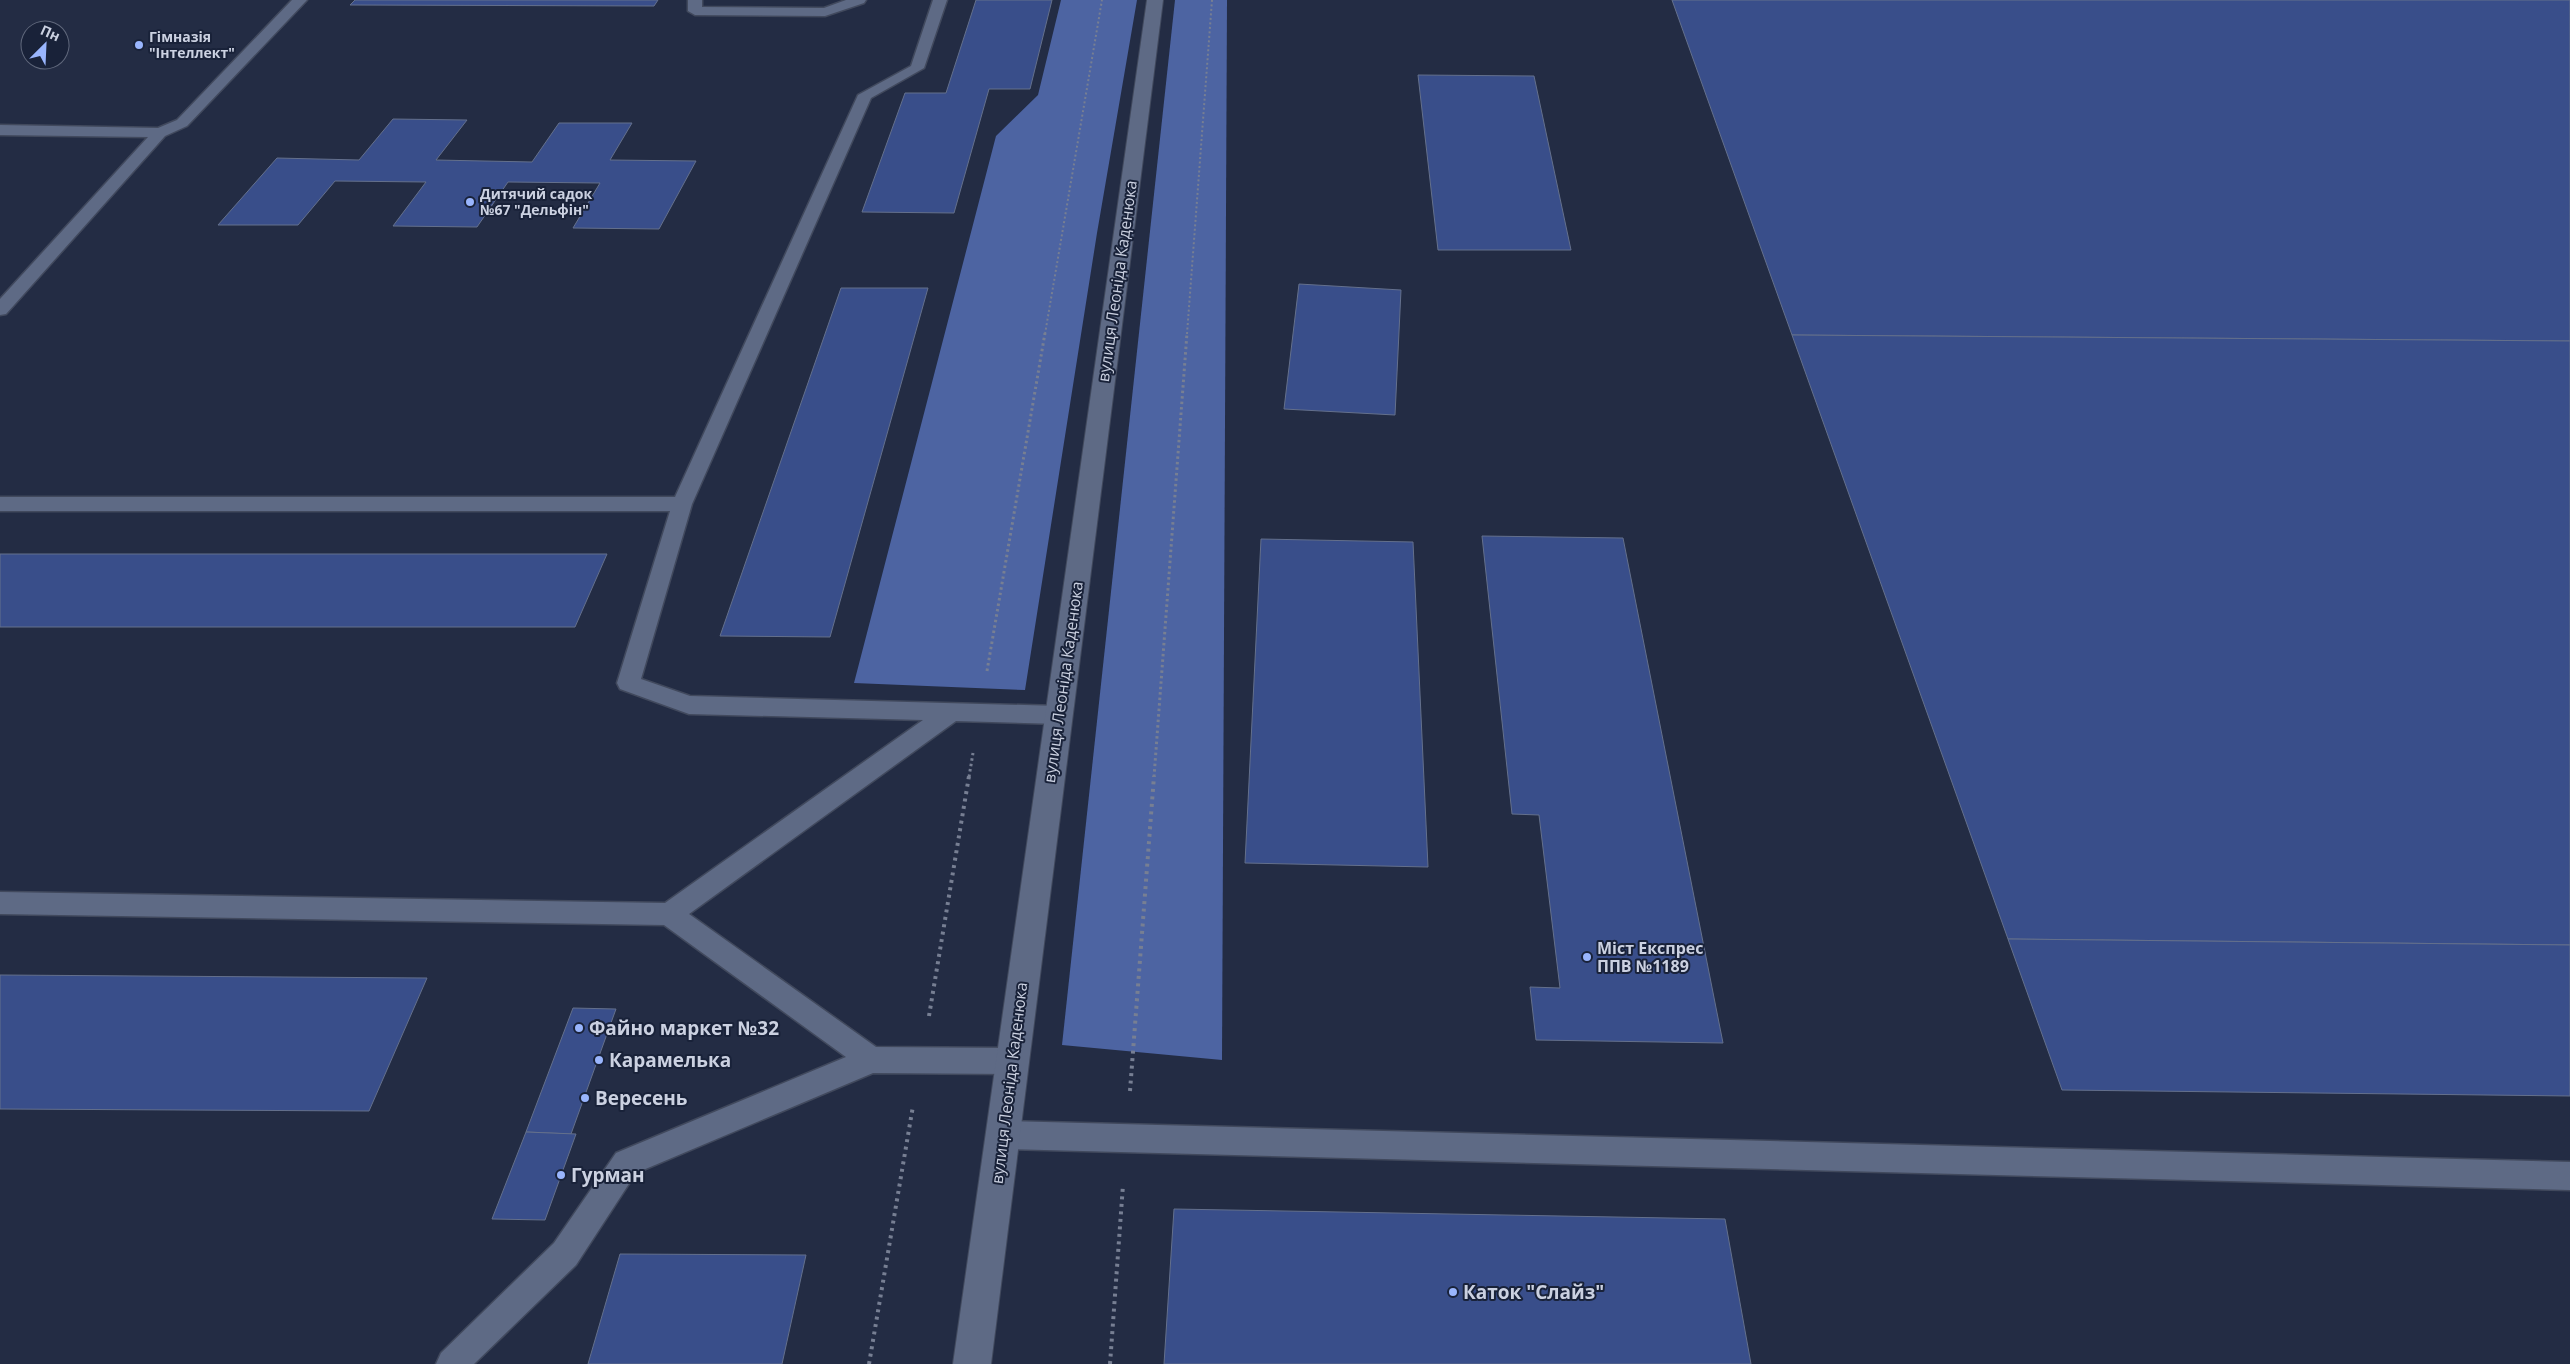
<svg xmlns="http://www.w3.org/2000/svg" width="2570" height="1364" font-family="'Open Sans',sans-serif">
<rect width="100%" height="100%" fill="#232c44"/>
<g fill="#4d64a2">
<path d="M1061,0H1137L1097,233L1025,690L854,683L996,136L1038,95Z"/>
<path d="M1175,0H1227L1222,1060L1062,1045Z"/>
</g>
<g fill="#394e8a" stroke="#64708c">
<path d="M355,0H658L654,6L350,5Z"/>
<path d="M976,0H1052L1030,89H989L954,213L862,212L905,93H946Z"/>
<path d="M1672,0H2570V341L1792,335Z"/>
<path d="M1418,75L1534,76L1571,250H1438Z"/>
<path d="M393,119L467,120L436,160L532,162L559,123H632L610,160L696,161L659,229L573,228L600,183L508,182L477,227L393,226L426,182L335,181L298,225H218L277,158L359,160Z"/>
<path d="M1299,284L1401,290L1395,415L1284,409Z"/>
<path d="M841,288H928L830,637L720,636Z"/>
<path d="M1792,335L2570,341V945L2008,939Z"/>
<path d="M1482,536L1623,538L1723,1043L1536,1040L1530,987L1560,988L1539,815L1512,814Z"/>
<path d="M1261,539L1413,542L1428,867L1245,863Z"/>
<path d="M0,554H607L575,627H0Z"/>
<path d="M2008,939L2570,945V1096L2062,1090Z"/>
<path d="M0,975L427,978L369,1111L0,1109Z"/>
<path d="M573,1008L616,1009L571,1134L526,1132Z"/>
<path d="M526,1132L576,1134L545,1220L492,1219Z"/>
<path d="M1174,1209L1725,1219L1751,1364H1164Z"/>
<path d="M620,1254L806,1255L782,1364H588Z"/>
</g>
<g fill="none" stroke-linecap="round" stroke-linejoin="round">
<defs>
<g id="service">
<path d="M292,0H307L187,126L165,136L6,314L0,315V299L148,137L0,135V125L158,128L177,120Z"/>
<path d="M688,0H702V7L824,8L846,0H866L864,3L825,16L695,15L688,11Z"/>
<path d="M933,0H947L924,68L871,98L692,504L641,679L690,696L1059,706L1067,709L1070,715L1067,721L1059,724L956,721L689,914L876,1047L1012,1048L1022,1052L1026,1061L1022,1070L1012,1074L873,1073L636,1173L576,1265L474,1364H436L441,1353L554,1243L616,1153L846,1057L664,925L0,914V892L665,903L923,720L689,714L620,689L617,683L670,511H0V497H675L858,95L911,66Z"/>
<path d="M1003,1121L2570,1162V1190L1003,1149L993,1145L989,1135L993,1125Z"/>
</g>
<path id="minor" d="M1147,0H1163L991,1364H953Z"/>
</defs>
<use href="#service" stroke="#41495d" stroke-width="3"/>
<use href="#minor" stroke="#41495d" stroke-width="2"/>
<g stroke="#777f93" stroke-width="2" stroke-dasharray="2 2.5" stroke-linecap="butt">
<path d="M1045,334L1102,0"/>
<path d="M1187,334L1212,0"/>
</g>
<g stroke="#777f93" stroke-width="3" stroke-dasharray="2.5 3" stroke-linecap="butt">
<path d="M987,671L1045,333"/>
<path d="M969,777L973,753"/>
<path d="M1154,777L1187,333"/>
</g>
<g stroke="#777f93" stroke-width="4" stroke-dasharray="3 4.5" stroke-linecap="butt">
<path d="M929,1016L969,776"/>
<path d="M1130,1091L1154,776"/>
<path d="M869,1364L913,1106"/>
<path d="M1110,1364L1123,1185"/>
</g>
<use href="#service" fill="#5e6a85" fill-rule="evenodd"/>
<use href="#minor" fill="#5e6a85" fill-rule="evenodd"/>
</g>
<g fill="#99b5fd" stroke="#192239" stroke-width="2">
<circle cx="139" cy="45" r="5"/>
<circle cx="470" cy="202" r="5"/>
<circle cx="1587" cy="957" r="5"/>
<circle cx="579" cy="1028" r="5"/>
<circle cx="599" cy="1060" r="5"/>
<circle cx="585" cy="1098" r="5"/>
<circle cx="561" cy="1175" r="5"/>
<circle cx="1453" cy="1292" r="5"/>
</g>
<g text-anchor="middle" stroke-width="4" stroke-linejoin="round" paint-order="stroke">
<g font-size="14" font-weight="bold" fill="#cbd1e1" stroke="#192239" text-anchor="start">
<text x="149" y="42">Гімназія<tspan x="149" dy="16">"Інтеллект"</tspan></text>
<text x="480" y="199">Дитячий садок<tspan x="480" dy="16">№67 "Дельфін"</tspan></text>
</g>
<g font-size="16" fill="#cbd1e1" stroke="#192239">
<text transform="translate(1117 281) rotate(-82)" y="6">вулиця Леоніда Каденюка</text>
<text transform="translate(1063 682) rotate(-82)" y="6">вулиця Леоніда Каденюка</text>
<text transform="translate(1009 1083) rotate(-83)" y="6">вулиця Леоніда Каденюка</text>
</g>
<g font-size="16" font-weight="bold" fill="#cbd1e1" stroke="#192239" text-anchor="start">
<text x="1597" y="954">Міст Експрес<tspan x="1597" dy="18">ППВ №1189</tspan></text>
</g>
<g font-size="19" font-weight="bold" fill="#cbd1e1" stroke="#192239" text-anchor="start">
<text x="589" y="1035">Файно маркет №32</text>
<text x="609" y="1067">Карамелька</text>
<text x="595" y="1105">Вересень</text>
<text x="571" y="1182">Гурман</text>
<text x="1463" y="1299">Каток "Слайз"</text>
</g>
</g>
<g transform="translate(45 45) rotate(24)"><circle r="24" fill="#192239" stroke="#60687c"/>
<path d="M0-4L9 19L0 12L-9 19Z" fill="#99b5fd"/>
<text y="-8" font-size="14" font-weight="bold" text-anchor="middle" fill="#cbd1e1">Пн</text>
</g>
</svg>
